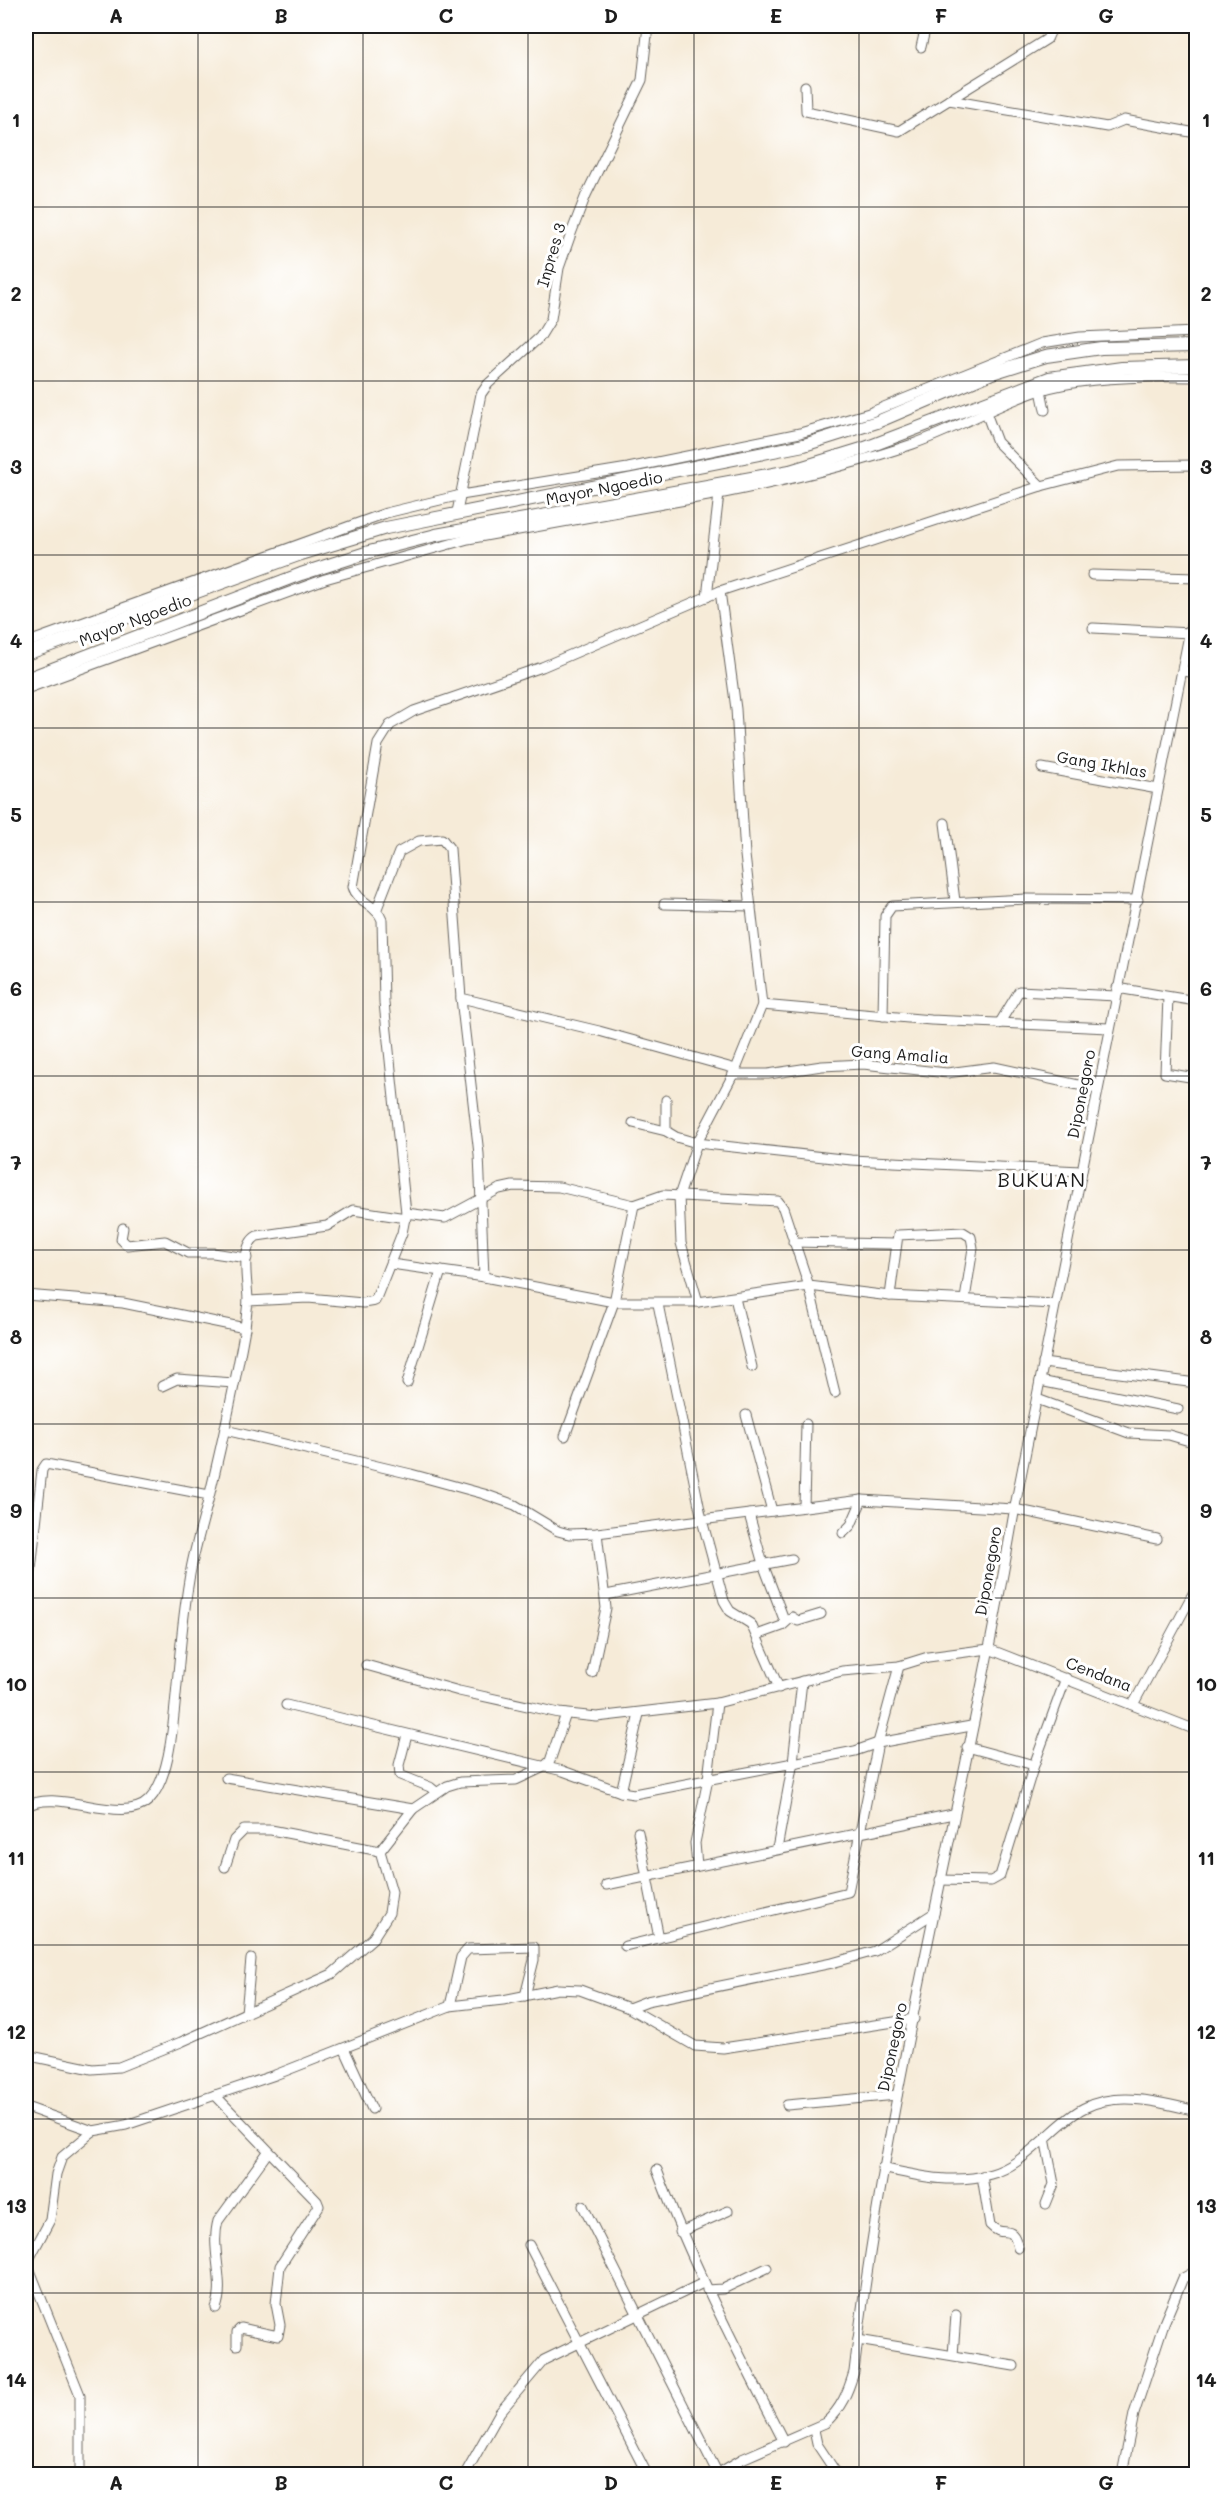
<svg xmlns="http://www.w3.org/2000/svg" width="1222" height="2500" font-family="Mali,sans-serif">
<rect width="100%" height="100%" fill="#fff"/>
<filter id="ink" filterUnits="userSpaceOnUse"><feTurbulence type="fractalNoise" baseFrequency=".0167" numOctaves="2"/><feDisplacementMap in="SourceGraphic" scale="12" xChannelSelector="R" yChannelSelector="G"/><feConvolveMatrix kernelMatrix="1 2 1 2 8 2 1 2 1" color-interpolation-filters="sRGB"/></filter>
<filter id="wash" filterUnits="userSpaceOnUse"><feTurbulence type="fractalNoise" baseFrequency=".008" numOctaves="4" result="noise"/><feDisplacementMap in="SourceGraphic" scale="24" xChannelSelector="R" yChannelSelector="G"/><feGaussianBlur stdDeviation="1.35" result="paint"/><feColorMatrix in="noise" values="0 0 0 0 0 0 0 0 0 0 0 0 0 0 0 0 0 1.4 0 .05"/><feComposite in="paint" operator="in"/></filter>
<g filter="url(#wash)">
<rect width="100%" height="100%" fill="#f6ebd8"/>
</g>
<g filter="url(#ink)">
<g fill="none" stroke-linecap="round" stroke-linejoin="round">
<defs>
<g id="minor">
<path d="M921,47L926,26"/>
<path d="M805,86L806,111L899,131L1047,39L1053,26"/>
<path d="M949,100L1107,127L1124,120L1196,133"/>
<path d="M1041,390L1045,410"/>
<path d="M985,410L997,442L1041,486"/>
<path d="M457,512L481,394L488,384L540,337L551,319L559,268L572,231L586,195L642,80L648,26"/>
<path d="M1092,575L1196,578"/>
<path d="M707,597L719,494C785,481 849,466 913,444C956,429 995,405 1038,391C1081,377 1151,376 1196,377"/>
<path d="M1093,628L1190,633"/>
<path d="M26,643L386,513L461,495L628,468L800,433L869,413L1042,343L1080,337L1196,332"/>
<path d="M1184,671L1196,673"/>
<path d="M26,689L325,579L468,539L719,494"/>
<path d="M1042,768L1158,789"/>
<path d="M945,823L955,901"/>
<path d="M664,904L751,906"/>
<path d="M376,911L399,852L419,841L442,839L450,849L461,998L599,1031L736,1069"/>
<path d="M1117,988L1196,1001"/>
<path d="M1168,997L1165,1073L1196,1078"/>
<path d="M762,1005L931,1020L1109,1028"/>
<path d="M883,1016L885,916L892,906L1026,899L1138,900"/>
<path d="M999,1024L1019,991L1116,996"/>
<path d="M733,1074H768L822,1066L863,1064L947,1073L994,1067L1097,1089"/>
<path d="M666,1100V1131L676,1137L697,1143L851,1160L1081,1171"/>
<path d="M633,1123L666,1131"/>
<path d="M406,1213L445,1218L499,1189L513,1186L559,1187L634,1205L663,1195L778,1201L783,1208L809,1286L835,1393"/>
<path d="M123,1228L121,1239L127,1245L165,1241L188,1253H213L247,1258"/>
<path d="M793,1242L895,1244"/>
<path d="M391,1264L484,1277L479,1154L461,998"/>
<path d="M484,1277L614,1302H698L809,1286L890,1296L1055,1304"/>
<path d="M26,1295L123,1303L245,1328C235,1384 223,1439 210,1493C204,1518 196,1543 191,1569C183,1610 180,1653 176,1695C173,1724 170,1778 149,1800C123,1827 56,1786 26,1807"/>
<path d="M890,1296L898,1235L963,1232L971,1237L973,1248L965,1299"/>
<path d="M735,1298L752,1367"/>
<path d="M248,1301C248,1283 239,1246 257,1236L327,1226L353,1210L406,1218"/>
<path d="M698,1302L681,1243L679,1196L697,1143L736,1069L762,1005L745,855L736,709L720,591"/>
<path d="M658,1304L702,1520L724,1601L730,1611L751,1624L779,1688"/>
<path d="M245,1328L248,1301L308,1298L363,1303L375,1301L402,1233L406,1213L384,1003L382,920C377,905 358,903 353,887L378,744L390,725L414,711L542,667L720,591L1041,486L1118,466L1196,465"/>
<path d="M1043,1363L1196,1383"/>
<path d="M1040,1381L1178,1409"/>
<path d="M407,1383L441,1271"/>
<path d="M162,1386L177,1379L234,1383"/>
<path d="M1037,1399L1129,1433L1169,1435L1196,1443"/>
<path d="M746,1415L772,1511"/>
<path d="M225,1430L411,1474L484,1494L515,1505L558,1531L569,1534L597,1533L862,1500L1014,1509L1157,1539"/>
<path d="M565,1436L614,1302L634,1205"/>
<path d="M804,1507L806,1424"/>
<path d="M749,1514L763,1564L785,1622"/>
<path d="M843,1533L851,1525L862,1500"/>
<path d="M606,1595L792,1559"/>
<path d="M26,1615L42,1470L46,1464L209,1495"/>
<path d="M757,1635L782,1626L792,1617L798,1621L821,1614"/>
<path d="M366,1665L459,1691L559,1713L597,1717L717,1703L842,1671L899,1666L928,1657L989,1649L1196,1730"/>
<path d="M592,1673L606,1608L597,1533"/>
<path d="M1134,1703L1196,1588"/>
<path d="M286,1705L563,1771L621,1792"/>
<path d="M639,1714L621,1792L634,1794L855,1751L878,1743L971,1726"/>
<path d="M407,1735L399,1765L400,1775L430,1787L436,1792"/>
<path d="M967,1747L1034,1765"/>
<path d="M226,1778L413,1809"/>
<path d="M638,1832L659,1938"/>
<path d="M777,1849L793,1762L802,1681"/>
<path d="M697,1866L695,1843L708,1779L717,1703"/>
<path d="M225,1867L234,1840L244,1830H271L380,1851"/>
<path d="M940,1880L991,1881L1000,1876L1034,1765L1066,1678"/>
<path d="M606,1885L953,1814"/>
<path d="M625,1946L848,1892L878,1743L899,1666"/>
<path d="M450,2006L461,1957L468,1949L534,1947V1960L525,1996"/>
<path d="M629,2008L647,2001L832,1963L875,1951L934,1913"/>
<path d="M246,2013L251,1959"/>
<path d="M345,2050L372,2109"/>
<path d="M26,2055L92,2069L119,2067L181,2042L332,1974L373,1938L389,1913L392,1892L380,1851L413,1809L447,1786L460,1782L516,1780L544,1767L550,1761L566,1714"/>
<path d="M215,2095L317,2201L319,2206L280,2266L276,2304L280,2325L278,2336L241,2328L237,2332V2345"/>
<path d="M787,2105L897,2095"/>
<path d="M26,2107L93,2131L126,2125L275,2075L450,2006L503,2000L558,1989L580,1990L629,2008L695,2046L723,2048L914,2019"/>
<path d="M1045,2138L1054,2184L1046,2204"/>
<path d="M882,2168C919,2176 953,2185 991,2174C1010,2169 1026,2155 1041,2142C1054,2131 1068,2116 1084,2108C1118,2091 1161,2102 1196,2111"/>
<path d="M657,2170C692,2264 738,2352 784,2442"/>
<path d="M982,2176L990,2225C1004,2240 1012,2221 1018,2248"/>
<path d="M583,2206L718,2474"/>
<path d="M680,2232L728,2211"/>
<path d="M529,2245L647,2474"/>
<path d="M707,2290L723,2289L767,2268"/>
<path d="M216,2308C226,2283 210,2249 218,2221L268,2152"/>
<path d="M858,2340L1014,2366"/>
<path d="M953,2355L956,2315"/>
<path d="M814,2430L817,2444L837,2474"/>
<path d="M80,2474V2395L27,2263L50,2220L56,2174L62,2157L93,2131"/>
<path d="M465,2474L500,2412L544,2360L703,2283"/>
<path d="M717,2474L742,2459L825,2423C841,2409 848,2392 854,2372C888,2078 967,1792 1016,1501L1196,600"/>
<path d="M1122,2474L1134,2414L1164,2323L1183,2278L1196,2271"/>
</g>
<g id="tertiary">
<path d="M26,654L301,554L386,528L804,445L877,422L992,373L1046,356L1101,348L1196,346"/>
<path d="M26,679L301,574L369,552L436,535L790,471L865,448L1049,378L1122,368L1196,366"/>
</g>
</defs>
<use href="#minor" stroke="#68645e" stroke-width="11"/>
<use href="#tertiary" stroke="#68645e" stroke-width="14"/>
<use href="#minor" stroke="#fff" stroke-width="9"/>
<use href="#tertiary" stroke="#fff" stroke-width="12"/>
</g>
</g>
<path fill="none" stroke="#1c1c1c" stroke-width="1.5" stroke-opacity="0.55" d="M198,26V2474M363,26V2474M528,26V2474M694,26V2474M859,26V2474M1024,26V2474M26,207H1196M26,381H1196M26,555H1196M26,728H1196M26,902H1196M26,1076H1196M26,1250H1196M26,1424H1196M26,1598H1196M26,1772H1196M26,1945H1196M26,2119H1196M26,2293H1196"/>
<g text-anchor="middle" stroke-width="6" stroke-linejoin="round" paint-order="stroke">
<g font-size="16" fill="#1c1c1c" stroke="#fff">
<text transform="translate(551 255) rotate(-74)" y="6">Inpres 3</text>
<text transform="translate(604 488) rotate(-11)" y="6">Mayor Ngoedio</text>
<text transform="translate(135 620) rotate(-21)" y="6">Mayor Ngoedio</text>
<text transform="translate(1102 764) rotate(10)" y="6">Gang Ikhlas</text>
<text transform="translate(900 1054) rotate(4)" y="6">Gang Amalia</text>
<text transform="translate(1081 1094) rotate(-79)" y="6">Diponegoro</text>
<text transform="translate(988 1571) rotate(-80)" y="6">Diponegoro</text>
<text transform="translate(1099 1674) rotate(21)" y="6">Cendana</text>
<text transform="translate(892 2047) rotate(-78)" y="6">Diponegoro</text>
</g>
<g font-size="20" letter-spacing="1.5" fill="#1c1c1c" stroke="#fff">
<text x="1042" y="1187">BUKUAN</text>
</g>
</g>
<rect width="1222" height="2500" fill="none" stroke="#fff" stroke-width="66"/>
<rect x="33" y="33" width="1156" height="2434" fill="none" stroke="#1c1c1c" stroke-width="2"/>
<g font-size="20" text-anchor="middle" font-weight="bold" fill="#1c1c1c">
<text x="116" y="23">A</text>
<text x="281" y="23">B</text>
<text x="446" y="23">C</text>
<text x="611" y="23">D</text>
<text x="776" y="23">E</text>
<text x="941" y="23">F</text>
<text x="1106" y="23">G</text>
<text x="16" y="127">1</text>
<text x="1206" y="127">1</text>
<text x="16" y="301">2</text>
<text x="1206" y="301">2</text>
<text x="16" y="474">3</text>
<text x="1206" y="474">3</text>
<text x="16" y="648">4</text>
<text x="1206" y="648">4</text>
<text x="16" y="822">5</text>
<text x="1206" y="822">5</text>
<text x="16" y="996">6</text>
<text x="1206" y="996">6</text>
<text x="16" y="1170">7</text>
<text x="1206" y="1170">7</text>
<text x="16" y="1344">8</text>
<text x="1206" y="1344">8</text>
<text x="16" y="1518">9</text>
<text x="1206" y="1518">9</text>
<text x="16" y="1691">10</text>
<text x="1206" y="1691">10</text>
<text x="16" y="1865">11</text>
<text x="1206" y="1865">11</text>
<text x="16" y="2039">12</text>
<text x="1206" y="2039">12</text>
<text x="16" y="2213">13</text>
<text x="1206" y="2213">13</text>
<text x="16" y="2387">14</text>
<text x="1206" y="2387">14</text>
<text x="116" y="2490">A</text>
<text x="281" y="2490">B</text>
<text x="446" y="2490">C</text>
<text x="611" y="2490">D</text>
<text x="776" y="2490">E</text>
<text x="941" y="2490">F</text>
<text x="1106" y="2490">G</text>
</g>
</svg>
